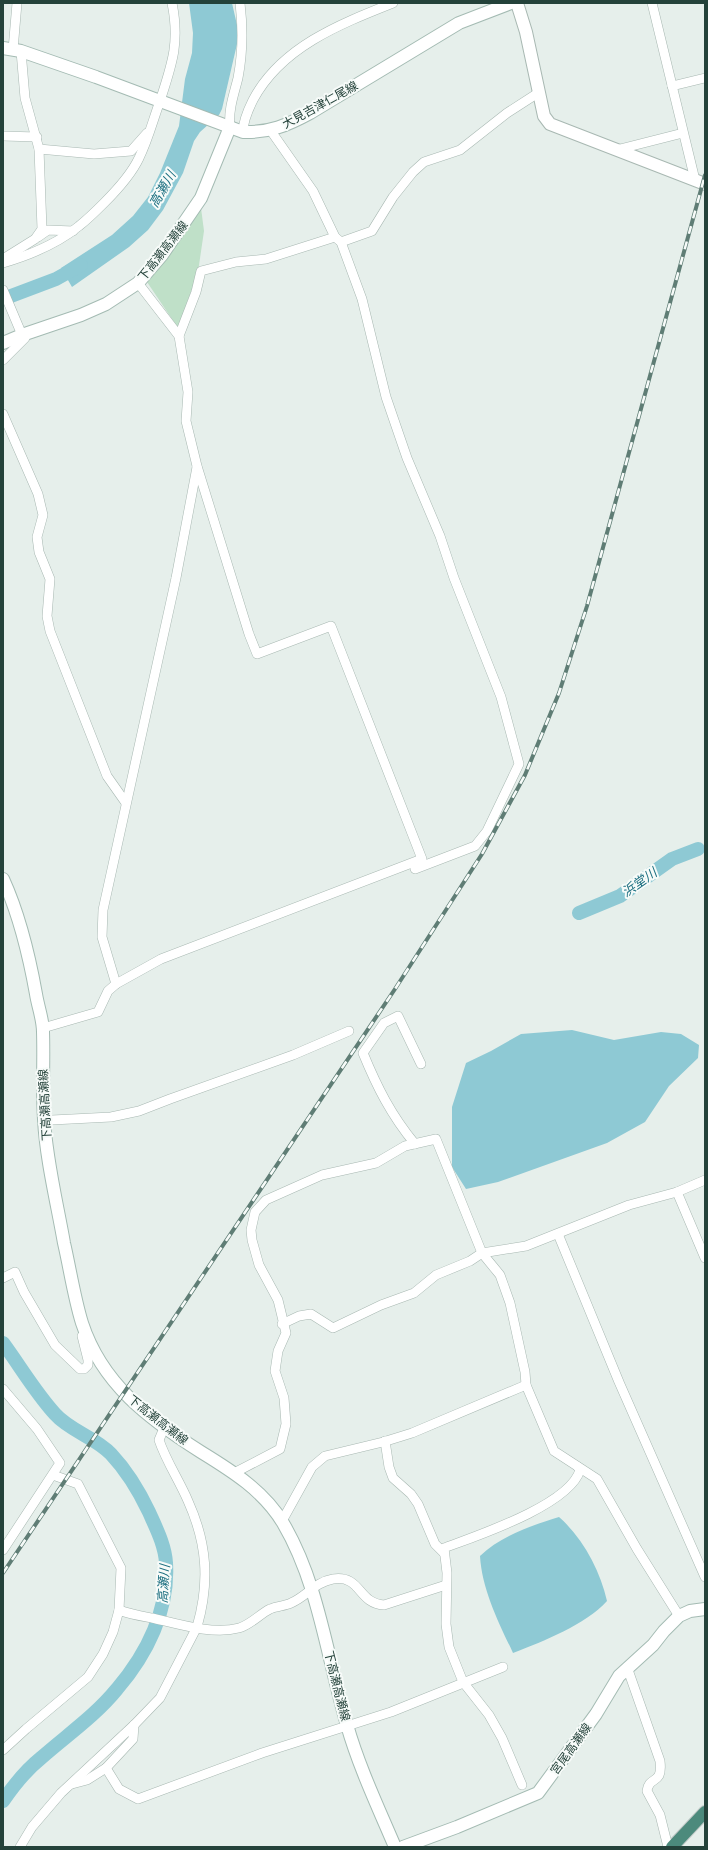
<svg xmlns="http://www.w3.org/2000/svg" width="708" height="1850" font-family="Signika,'Noto Sans JP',sans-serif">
<rect width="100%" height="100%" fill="#e6efeb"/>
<path fill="#bfe0c8" d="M201,208L204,231L198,272L178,328L145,279Z"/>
<g fill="#8ec9d4">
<path d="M189,3H232L237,25V44L222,109L219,115L200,132L194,141L183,173L163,210L148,230L129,247L72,287L61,268L112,235L133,216L148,197L160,173L179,126L185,79L192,53L193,33Z"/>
<path d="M572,1030L614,1040L661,1032L681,1034L699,1045L698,1058L669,1086L645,1122L607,1143L498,1182L466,1189L452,1167V1107L466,1063L491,1051L521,1034Z"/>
<path d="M559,1517C583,1538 600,1570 607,1601C585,1625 544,1641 513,1653C499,1623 482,1590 480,1556C500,1536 533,1525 559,1517Z"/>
</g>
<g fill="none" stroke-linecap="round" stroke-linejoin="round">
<g stroke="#8ec9d4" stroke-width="14">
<path d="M3,299L56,279L81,265"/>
<path d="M579,913L620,896L672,859L698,849"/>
<path d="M3,1343C20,1366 35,1392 55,1414C70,1431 95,1437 111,1454C127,1471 139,1491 149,1512C156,1528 165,1545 166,1563C169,1610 147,1654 117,1689C95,1716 67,1735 41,1758C26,1770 14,1785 3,1801"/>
</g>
<defs>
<g id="minor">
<path d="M652,3L695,180"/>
<path d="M13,50L17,3"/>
<path d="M672,86L705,78"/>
<path d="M230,127C228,110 234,94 238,78C243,52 243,28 240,3"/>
<path d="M271,131L313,191L335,237L341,242L362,299L386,397L407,458L440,536L454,578L501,697L519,764L487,831L475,846L415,869"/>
<path d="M243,132C243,121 248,110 253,100C281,47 340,24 393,3"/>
<path d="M3,136L37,137"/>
<path d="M39,149L94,154L131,151L147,133"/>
<path d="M616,150L683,133"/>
<path d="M38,237L48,230L73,231"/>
<path d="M341,242L372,231L393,197L413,172L424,162L460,150L507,113L538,93"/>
<path d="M3,259L35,239L42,229L39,149L25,98L21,51"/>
<path d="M3,263C30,255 57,244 79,226C88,219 96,211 104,203C117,190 131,175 139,158C148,140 153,120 160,101C172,64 180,43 172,3"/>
<path d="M3,290L22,335L25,338L3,360"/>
<path d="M179,336L196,292L201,271L236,262L266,259L335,237"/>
<path d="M3,414L38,494L43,515L37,537L39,552L50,579L47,616L50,631L107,776L126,803"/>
<path d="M116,984L102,937L103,910L176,578L197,467"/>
<path d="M43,1028L98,1012L108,991L116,984L161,959L422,859L331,626L257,654L249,634L197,466L186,421L188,392L179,336L138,283"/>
<path d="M44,1123L52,1120L111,1117L139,1111L170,1099L293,1055L349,1031"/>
<path d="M415,1144C391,1115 377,1087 363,1053L384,1023L398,1016L421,1064"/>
<path d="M677,1192L705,1258"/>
<path d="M558,1234L619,1382L705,1577"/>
<path d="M3,1278L15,1272L24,1292L55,1345L80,1369H84L88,1365V1360L82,1336"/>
<path d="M282,1324L299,1316L311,1314L333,1328L381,1305L414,1293L436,1275L470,1261L482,1253L526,1246L629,1205L677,1192L705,1180"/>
<path d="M3,1389L37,1429L60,1463L3,1550"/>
<path d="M385,1441L389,1467L393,1478L411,1494L418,1504L435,1544L444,1553"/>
<path d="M234,1473L280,1449L286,1424L284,1398L275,1371L278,1351L286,1333L278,1300L259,1265L252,1240L251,1230L255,1212L266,1200L322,1175L376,1163L405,1146L436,1139L482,1253L500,1275L510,1303L525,1372L526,1385L554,1451L597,1479L637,1549L679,1616"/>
<path d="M53,1475L78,1484L121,1568L119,1610"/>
<path d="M282,1521L312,1467L325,1456L383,1442L412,1433L526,1385"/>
<path d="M627,1667L660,1761C663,1786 649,1775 647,1791L660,1815L668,1847"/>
<path d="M3,1750L26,1729L88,1677L103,1654L113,1632L119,1610C129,1614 141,1616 152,1618C178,1624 213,1635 239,1628C250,1625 260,1614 270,1609C277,1606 285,1606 291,1603C306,1597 315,1582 333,1579C362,1575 357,1603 384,1605L446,1585"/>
<path d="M106,1768L119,1789L138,1799L262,1753L391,1712L503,1667"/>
<path d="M72,1784L87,1780L106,1768L133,1739L134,1725"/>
<path d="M522,1785L502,1738L489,1715L463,1682L449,1647L446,1624L447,1573L444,1548C476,1536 570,1505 580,1470L578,1467"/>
<path d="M20,1847L32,1827L61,1793L134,1725L160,1698L197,1627C210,1582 207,1543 188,1501C179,1480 166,1461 159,1440L164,1428"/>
</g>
<path id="tertiary" d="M517,3L526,32L544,116L550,124L705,184"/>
<g id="secondary">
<path d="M3,48L21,51L96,77L243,132C269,133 288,125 310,113L459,23L511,3"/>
<path d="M3,343L22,335L81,315L106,304L138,283L162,255L201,198L230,127"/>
<path d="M3,879C20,916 29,955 36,994C38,1007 43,1019 43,1032C44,1061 42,1090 44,1119C46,1159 57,1203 64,1243C70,1269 74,1297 82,1323C102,1384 149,1419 201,1452C232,1471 264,1491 283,1523C319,1584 327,1658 347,1725C359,1767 378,1807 395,1847"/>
<path d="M403,1847L457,1827L538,1793L596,1714L619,1676L653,1645L664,1631L679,1616L690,1611L705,1609"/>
</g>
<path id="trunk" d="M672,1847L705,1812"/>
</defs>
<use href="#minor" stroke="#a8b8b2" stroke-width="10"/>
<use href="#tertiary" stroke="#a8b8b2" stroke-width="14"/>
<use href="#secondary" stroke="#a4bbb3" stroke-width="14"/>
<use href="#trunk" stroke="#c2cac8" stroke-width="14"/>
<use href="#minor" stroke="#fff" stroke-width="9"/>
<use href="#tertiary" stroke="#fff" stroke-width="12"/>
<use href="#secondary" stroke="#fff" stroke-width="12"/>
<use href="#trunk" stroke="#4c8a7c" stroke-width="12"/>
<defs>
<path id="rail" d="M3,1573L395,989L482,854L525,775L559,693L587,606L705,175"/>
</defs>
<use href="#rail" stroke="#5f7d75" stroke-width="4"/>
<use href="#rail" stroke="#f7fbf9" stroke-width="2.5" stroke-dasharray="8" stroke-linecap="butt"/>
</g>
<g text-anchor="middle" stroke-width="4" stroke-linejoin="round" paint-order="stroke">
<g font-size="12" fill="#24423a" stroke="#f7fbf9">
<text transform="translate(320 105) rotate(-29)" y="4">大見吉津仁尾線</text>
<text transform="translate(163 251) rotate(-52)" y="4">下高瀬高瀬線</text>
<text transform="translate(45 1105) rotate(-93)" y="4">下高瀬高瀬線</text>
<text transform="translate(158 1420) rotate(38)" y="4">下高瀬高瀬線</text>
<text transform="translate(337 1686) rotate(76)" y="4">下高瀬高瀬線</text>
<text transform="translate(571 1749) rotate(-54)" y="4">宮尾高瀬線</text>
</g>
<g font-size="13" font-style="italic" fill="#1c6f80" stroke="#f7fbf9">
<text transform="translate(162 189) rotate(-60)" y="5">高瀬川</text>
<text transform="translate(639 882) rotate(-35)" y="5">浜堂川</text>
<text transform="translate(163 1584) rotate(-86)" y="5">高瀬川</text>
</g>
</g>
<rect width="708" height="1850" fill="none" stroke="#24423a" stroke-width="8"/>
</svg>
